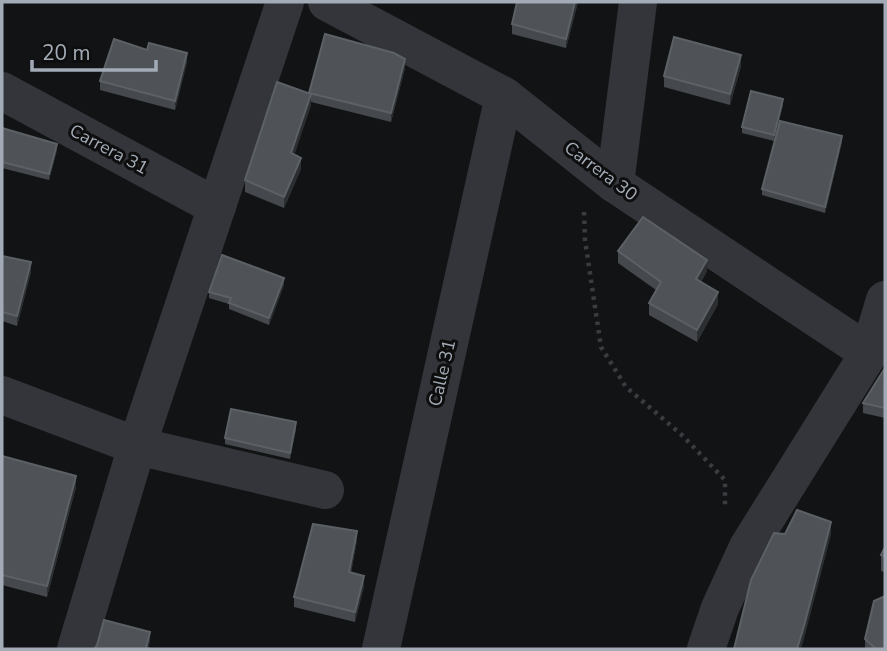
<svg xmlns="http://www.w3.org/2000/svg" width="887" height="651" font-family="'Nunito Sans',sans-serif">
<rect width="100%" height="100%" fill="#121314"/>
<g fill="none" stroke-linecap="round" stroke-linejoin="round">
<path stroke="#393c41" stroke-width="4.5" stroke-dasharray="3.5 5" stroke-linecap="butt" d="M584,212L585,240L601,347L626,387L683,436L725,480V505"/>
<g stroke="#33353a" stroke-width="38">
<path d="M327,2L504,96L615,184L869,353"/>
<path d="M2,91L217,207"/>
<path d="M615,184L638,2"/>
<path d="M2,395L137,446L325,490"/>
<path d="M76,649L137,446L285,2"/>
<path d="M381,649L504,96"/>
<path d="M706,649L720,608L748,547L869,353L885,300"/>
</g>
</g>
<g fill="#45484c">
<path d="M578,2L566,48L512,34V24Z"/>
<path d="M147,50L187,62L175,110L100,90V81Z"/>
<path d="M741,66L730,105L664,87V76Z"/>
<path d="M405,68L391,122L311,102V105L294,155L301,169L284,208L245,192V180L309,93Z"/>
<path d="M783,105L774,141L742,133V127Z"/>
<path d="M2,128L57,150L49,180L2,168Z"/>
<path d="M842,142L825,213L762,195V189Z"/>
<path d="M618,251L707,271L701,282L718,304L697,342L649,315V303L656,290L618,263Z"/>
<path d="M2,256L31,272L17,326L2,321Z"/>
<path d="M284,285L269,325L229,309V304L209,298V292Z"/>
<path d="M885,368V418L863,413V403Z"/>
<path d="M296,429L290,459L225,444V438Z"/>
<path d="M2,456L76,487L47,597L2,585Z"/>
<path d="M357,540L351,573L364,586L355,622L294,607V597Z"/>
<path d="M885,547V572L881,571V555Z"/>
<path d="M865,639L885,649H865Z"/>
</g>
<g fill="#2c2f31">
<path d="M575,2H578L566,48V39Z"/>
<path d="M187,53V62L175,110V101Z"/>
<path d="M741,55V66L730,105V94Z"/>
<path d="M405,59V68L391,122V113Z"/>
<path d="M311,94V105L291,165V153Z"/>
<path d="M783,99V105L774,141V135Z"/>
<path d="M842,136V142L825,213V207Z"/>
<path d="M57,144V150L49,180V174Z"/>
<path d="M301,158V169L284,208V197Z"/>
<path d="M707,260V271L696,291V279Z"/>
<path d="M31,262V272L17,326V316Z"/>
<path d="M284,278V285L269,325V318Z"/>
<path d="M718,292V304L697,342V330Z"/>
<path d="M296,422V429L290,459V453Z"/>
<path d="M76,476V487L47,597V586Z"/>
<path d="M831,522V535L804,639L801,649H797Z"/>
<path d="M357,531V540L349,582V572Z"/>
<path d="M364,576V586L355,622V612Z"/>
<path d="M150,632V642L148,649H146Z"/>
</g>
<g fill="#4f5357" stroke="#5c6166" stroke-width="2">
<path d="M517,2H575L566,39L512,24Z"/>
<path d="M325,34L394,53L405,59L391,113L309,93Z"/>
<path d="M674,37L741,55L730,94L664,76Z"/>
<path d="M114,39L147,50L149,43L187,53L175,101L100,81Z"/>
<path d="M277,82L311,94L291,153L301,158L284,197L245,180Z"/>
<path d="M751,91L783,99L774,135L742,127Z"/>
<path d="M780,121L842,136L825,207L762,189Z"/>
<path d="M2,128L57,144L49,174L2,162Z"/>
<path d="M643,217L707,260L696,279L718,292L697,330L649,303L661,282L618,251Z"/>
<path d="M222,255L284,278L269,318L229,303L231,298L209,292Z"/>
<path d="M2,256L31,262L17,316L2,312Z"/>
<path d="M885,368V408L863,403Z"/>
<path d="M231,409L296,422L290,453L225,438Z"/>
<path d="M2,456L76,476L47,586L2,575Z"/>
<path d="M797,510L831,522L804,626L797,649H734L751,580L774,533L785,534Z"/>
<path d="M313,524L357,531L349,572L364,576L355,612L294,597Z"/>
<path d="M885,547V557L881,555Z"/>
<path d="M885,596V649H876L865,639L874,601Z"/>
<path d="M104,620L150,632L146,648L151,649H94L97,645Z"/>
</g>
<g text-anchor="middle" stroke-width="6" stroke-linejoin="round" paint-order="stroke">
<g font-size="18" fill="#a3acb6" stroke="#0e0e0f">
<text transform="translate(109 149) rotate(28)" y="6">Carrera 31</text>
<text transform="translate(601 171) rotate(37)" y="6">Carrera 30</text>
<text transform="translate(442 373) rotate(-77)" y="6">Calle 31</text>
</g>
</g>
<rect width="887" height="651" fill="none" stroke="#a3acb6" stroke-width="7"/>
<path d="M32 60v10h124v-10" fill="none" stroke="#a3acb6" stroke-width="3.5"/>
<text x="42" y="60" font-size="21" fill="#a3acb6" stroke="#0e0e0f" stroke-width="5" paint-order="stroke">20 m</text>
</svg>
